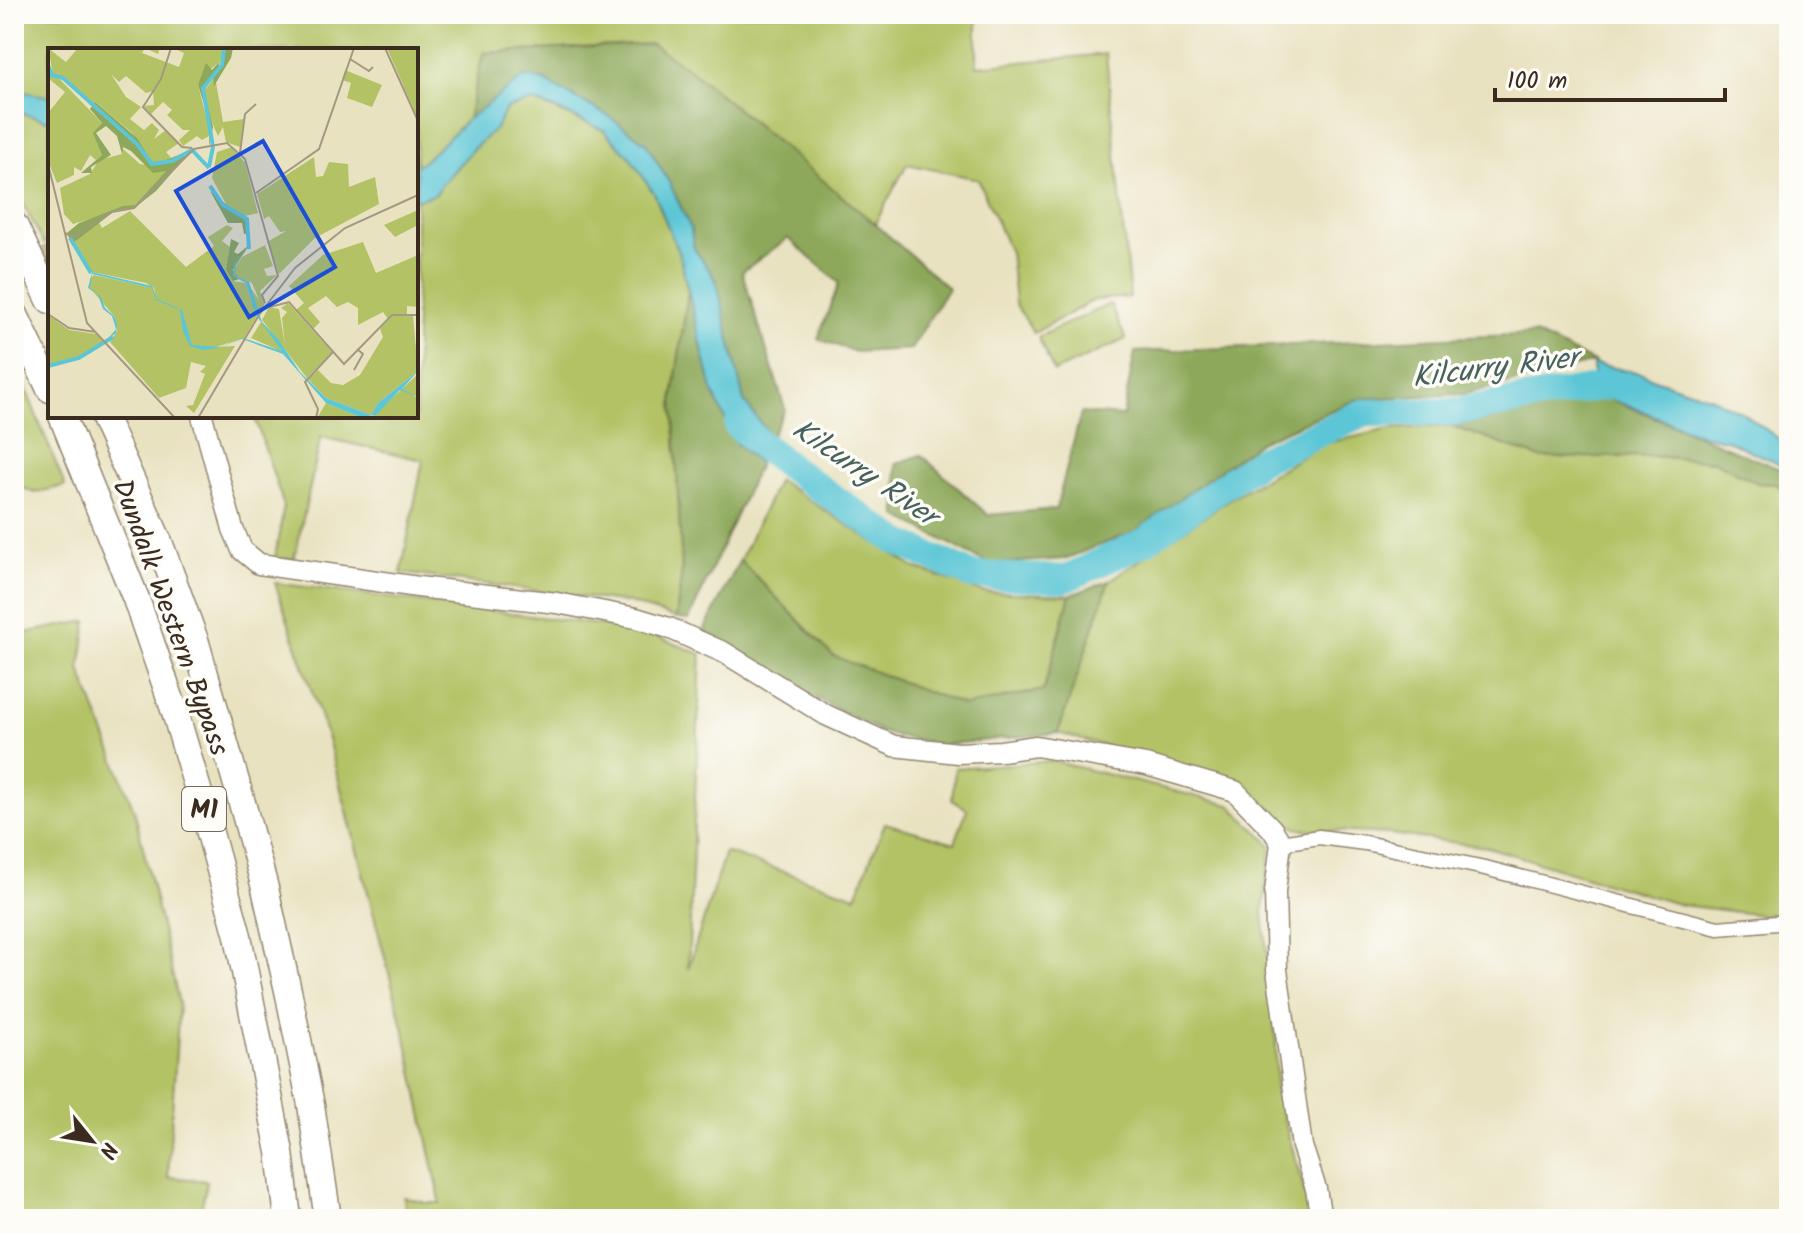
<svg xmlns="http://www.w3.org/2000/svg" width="1803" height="1233" font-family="Kalam,sans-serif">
<rect width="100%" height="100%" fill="#fdfcf7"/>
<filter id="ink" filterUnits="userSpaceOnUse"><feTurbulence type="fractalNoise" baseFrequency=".0125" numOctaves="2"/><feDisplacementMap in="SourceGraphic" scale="16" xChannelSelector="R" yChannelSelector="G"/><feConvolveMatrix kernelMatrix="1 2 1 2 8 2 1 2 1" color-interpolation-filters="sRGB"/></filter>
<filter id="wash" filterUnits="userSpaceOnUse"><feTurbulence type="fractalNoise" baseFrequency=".006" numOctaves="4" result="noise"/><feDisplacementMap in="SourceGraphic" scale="32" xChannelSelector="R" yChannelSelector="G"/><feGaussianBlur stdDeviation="1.8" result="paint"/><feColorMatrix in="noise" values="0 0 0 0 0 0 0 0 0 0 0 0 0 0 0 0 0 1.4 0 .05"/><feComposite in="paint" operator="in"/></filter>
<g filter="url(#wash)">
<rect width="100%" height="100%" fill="#e9e2c1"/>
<g fill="#b2c265" stroke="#767642" stroke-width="2">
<path d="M14,14H977V66L1106,54L1130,297L1094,300L1034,333L1015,303L1010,252L978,179L907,164L875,224L693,72L652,44L484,53L468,119L423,162L416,165V50H50V97L14,90Z"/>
<path d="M532,101L604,130L629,156L655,195L680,256L688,292L673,398L682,571L676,618L629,603L401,573L423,460L321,437L294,559L275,558L284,506L254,416H416V200L436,194L441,185L473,149L496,128L506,109Z"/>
<path d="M14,111L50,121V240L44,244L14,187Z"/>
<path d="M1110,304L1126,339L1054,372L1038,337Z"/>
<path d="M14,360L65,486L34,493L20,486L14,488Z"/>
<path d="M1452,426L1540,458L1651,456L1715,461L1758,483L1776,484L1789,492V913L1762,915L1681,905L1487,847L1390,834L1299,829L1277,818L1238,782L1058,733L1109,581L1233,497L1324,444L1390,429Z"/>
<path d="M778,480L913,567L982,592L1070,595L1044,690L965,706L833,656L740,560Z"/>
<path d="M275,583L640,630L701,654L688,969L725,852L856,896L885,823L955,843L967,809L952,800L955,768L1053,761L1230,805L1271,845L1263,913L1276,1042V1091L1307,1200L1310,1219H406L404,1197L426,1203H440L438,1189L406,1038L328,739Z"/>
<path d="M87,621L80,669L135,813L179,1003L168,1177L207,1181L199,1219H14V635Z"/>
</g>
<g fill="#8da85a" stroke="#64693c" stroke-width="2">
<path d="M652,44L693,72L875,224L948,288L911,349L856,352L818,339L839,283L788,238L742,272L785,409L771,437L744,401L716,280L694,248L691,229L670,184L646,143L607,115L543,80L524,77L468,119L483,53Z"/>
<path d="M688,292L712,390L736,443L759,464L689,620L676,618L682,570L673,398Z"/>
<path d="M1535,334L1594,362L1465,394L1358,399L1261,441L1134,532L1064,559L989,564L897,516L896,464L921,455L988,515L1056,509L1081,413L1123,416L1135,352Z"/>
<path d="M1608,398L1789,473V492L1776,484L1758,483L1714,461L1651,456L1540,458L1452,426Z"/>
<path d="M740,560L833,656L965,706L1044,690L1070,595L1109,581L1058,733L941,745L884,733L802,691L704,631Z"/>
</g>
<g fill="#5cc6d6" stroke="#4c787a" stroke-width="2">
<path d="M524,77L543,80L607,115L646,143L670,184L691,229L694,248L716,280L744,401L771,437L759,464L736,443L712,390L680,256L655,195L629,156L604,130L553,108L532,101L506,109L496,128L473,149L441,185L436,194L416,200V165L423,162L468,119Z"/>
<path d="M14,90L50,97V121L14,111Z"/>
<path d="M1593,364L1642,373L1654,379L1712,398L1743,413L1789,446V469L1729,441L1702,435L1593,391Z"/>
</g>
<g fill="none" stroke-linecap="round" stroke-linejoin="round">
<path stroke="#5cc6d6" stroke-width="28" d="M738,426L795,471L896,541L972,575L1065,579L1144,542L1259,461L1363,413L1453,412L1612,385L1628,390"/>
</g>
</g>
<g filter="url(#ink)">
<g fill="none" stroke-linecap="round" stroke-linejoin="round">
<path stroke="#c6bda0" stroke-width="20" stroke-dasharray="20 10" stroke-linecap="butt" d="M14,272L50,255"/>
<defs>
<path id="street" d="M1281,843L1319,837L1365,843L1485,868L1718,928L1789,922"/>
<path id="secondary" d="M202,416L233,529L242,550L259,564L418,587L557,603L636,618L669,628L725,653L826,715L894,746L958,753L1001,751L1036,746L1146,765L1235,791L1272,829L1281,843L1275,892L1277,970L1302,1146L1316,1189L1321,1219"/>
<g id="highway">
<path d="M14,225L50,300"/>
<path d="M14,313L50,389"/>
<path d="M62,416L136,599L175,712L201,800L238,936L280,1152L288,1219"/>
<path d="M103,416L159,542L196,643L241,799L265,888L289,995L311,1105L328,1219"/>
</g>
</defs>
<use href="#street" stroke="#928670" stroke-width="17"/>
<use href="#secondary" stroke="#928670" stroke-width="23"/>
<use href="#highway" stroke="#928670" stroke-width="29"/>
<use href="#street" stroke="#fff" stroke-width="14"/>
<use href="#secondary" stroke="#fff" stroke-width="20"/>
<use href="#highway" stroke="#fff" stroke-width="26"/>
</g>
</g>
<g text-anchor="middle" stroke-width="7" stroke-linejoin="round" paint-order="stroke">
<rect fill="#fdfcf7" stroke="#75695f" stroke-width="2" x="182" y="787" width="44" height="44" rx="6"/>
<g font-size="26" font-weight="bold" fill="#3b2a1e">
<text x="204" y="818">M1</text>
</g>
<g font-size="28" fill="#3b2a1e" stroke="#fdfcf7">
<text transform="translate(172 617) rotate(70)" y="10">Dundalk Western Bypass</text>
</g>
<g font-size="30" font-style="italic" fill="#47615e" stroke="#fdfcf7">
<text transform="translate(1495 367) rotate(-7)" y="10">Kilcurry River</text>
<text transform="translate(865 472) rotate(34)" y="10">Kilcurry River</text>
</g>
</g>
<g transform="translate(48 48)">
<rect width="370" height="370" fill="#e9e2c1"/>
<path d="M0,0L18,14L30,0H112L110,6L97,0L94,5L131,19L136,5L125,0H175L171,19L170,15L154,28L150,37L163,87L154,92L149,88L135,98L131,92L142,82H135L119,67L124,62L115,54L103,66L96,58L106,57L105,43L98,45L78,28L71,34L63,26L78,49L93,59L82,71L96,82L104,75L111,82L106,91L118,82L131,95L118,104L125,112L106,117L84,85L47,54L43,58L17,30L5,26ZM339,0H370V71ZM0,19L54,75L46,85L54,107L48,112L42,107L33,123L26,119V127L9,135L0,113V65L17,44L0,30ZM297,22L334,37L324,59L299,50L303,35L294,32ZM167,29L175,74L196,71L192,99L178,94L175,79L170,88L161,68L156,43ZM184,99L197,115L210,165L197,168L179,158L164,130L169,104ZM74,100L92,116L120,121L87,157L25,176L16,166L12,140L42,126L51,112L74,106ZM266,109L268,129L275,128L281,114L300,116L301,139L327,129L331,156L267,190L231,226L219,194L238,183L232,184L221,168L216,171L209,146ZM370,162V177L347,189L336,177ZM82,163L138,219L166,198L160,189L179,177L185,180L174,193L182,199L178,222L185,233L198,235L209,268L196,290L168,299L187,298L146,365L138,358L145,357L157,326L152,324L158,318L143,314L138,340L111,350L62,294L69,283L66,268L42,240V231L46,227L105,240L108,252L106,240L98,235L44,224L26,195L50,173L54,180ZM315,194L328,225L370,207V259L359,258V266H344L340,271L335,264L310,277V260L300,254L289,259L278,248L260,260L272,274L265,281L248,262L256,255L241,238L275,207ZM217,197L225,218L216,221L219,228L229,227L212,243L217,256L209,265L202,239L211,252L204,235L188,229L186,221L194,209ZM240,255L284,304L259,330L214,272L221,259L231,261L237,297L234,270L239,264L233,260ZM0,267L21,282L48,286L58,294L23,313L0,317ZM344,268H365L370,323L330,355L323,367L278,350L260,331L270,322L283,335L295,337L312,327L335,289L332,281ZM213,274L223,285L235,304L203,290ZM370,326V347L365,348L370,349V370H323ZM278,355L310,368L316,370H269Z" fill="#b2c265"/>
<path d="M176,0H185L183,10L166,38L165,28L156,43L165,79L161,99L162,75L150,37L158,15L164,22L170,15L172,21L175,17ZM47,54L89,90L106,117L145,101L108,143L85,161L68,162L24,196L19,185L31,175L75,158L87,157L118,123L105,125L83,103L75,99L74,106L69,88L58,78L48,85L63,107L43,119L44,125H33L54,107L45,85L54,75L42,61ZM162,143L197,172L201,185L196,186L194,175H180ZM183,191L191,195L186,204L190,206L201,197L185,222L191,231L185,233L178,222Z" fill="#8da85a"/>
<path d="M203,197L188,215L187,228L201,234L214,274L230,291L252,324L278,350L323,367L330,355L370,323L354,341L370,349L352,342L328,367L312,369L278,355L235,306L194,291L170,300L155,302L142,298L135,283L132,262L108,252L104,240L44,226L42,240L53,249L57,260L66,268L69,277L68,285L59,292L68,281L64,268L55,261L50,247L40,240L44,224L104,238L109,251L134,262L144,297L172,299L195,290L234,303L208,267L198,235L185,228L187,215Z" fill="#5cc6d6"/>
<path fill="none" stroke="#5cc6d6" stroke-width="4" d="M0,17L4,27L15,30L89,96L104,116L124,113L144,102L161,120M161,119L165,99L155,40L174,17L176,0M162,138L175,157L199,171L201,201M22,190L43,225M0,318L31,310L65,289"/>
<path fill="none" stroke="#a39880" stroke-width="2" d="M123,0L113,31L95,59L134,99L144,100M337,0L370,73M302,11L321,23L325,19M192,105L197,66L208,56M0,116L39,275L127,370M208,145L271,101L306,0M17,185L25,189L64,164L86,160L146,101L179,95L197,111L230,228L214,247L217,255M222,259L241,254L296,316L344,267H370M0,266L21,280L48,284M306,322L315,306L309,301M150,370L211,267L247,220L297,180L370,147M268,370L270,361L257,334L285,304"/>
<path fill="#1d4ed8" fill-opacity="0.15" stroke="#1d4ed8" stroke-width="4" d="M215,93L287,219L201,269L128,143Z"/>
<rect width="370" height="370" fill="none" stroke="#3b2a1e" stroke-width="4"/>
</g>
<rect width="1803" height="1233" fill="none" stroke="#fdfcf7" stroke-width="48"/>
<g transform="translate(92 1141) rotate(120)" stroke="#fdfcf7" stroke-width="6" paint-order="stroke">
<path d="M0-6L14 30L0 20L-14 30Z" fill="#3b2a1e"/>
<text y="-12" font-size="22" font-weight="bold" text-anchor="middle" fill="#3b2a1e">N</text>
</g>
<path d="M1495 88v12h230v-12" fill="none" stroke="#3b2a1e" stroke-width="4"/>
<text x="1507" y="88" font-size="24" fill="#3b2a1e" stroke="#fdfcf7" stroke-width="6" paint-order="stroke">100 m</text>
</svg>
